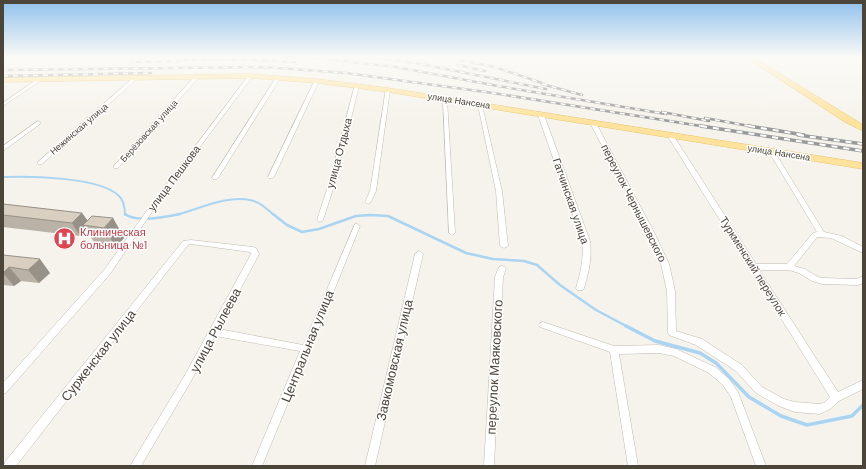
<svg xmlns="http://www.w3.org/2000/svg" width="866" height="469" font-family="'DM Sans',sans-serif">
<rect width="100%" height="100%" fill="#f6f3ec"/>
<g fill="none" stroke-linecap="round" stroke-linejoin="round">
<g stroke="#a9d4f2" stroke-width="2">
<path d="M3,177C30,176 98,177 118,195C124,200 125,208 125,215"/>
<path d="M176,215C199,209 227,195 250,200C260,202 267,209 274,215"/>
<path d="M367,215H377"/>
</g>
<g stroke="#a9d4f2" stroke-width="2.5">
<path d="M125,214C136,223 166,217 180,214"/>
<path d="M273,214L287,225L302,232L319,229L356,216L370,215L388,216L466,253L493,259L524,261L537,265L560,285L596,310L628,327"/>
</g>
<path stroke="#a9d4f2" stroke-width="3.5" d="M626,326L655,341L700,353L716,363L749,397L781,416L807,425L852,416L863,405"/>
<defs>
<g id="minor">
<path d="M196,75L200,76L118,168H114V166Z"/>
<path d="M249,75L253,76L160,200L110,274L6,393L3,394V383L104,270L156,198Z"/>
<path d="M277,76L281,77L218,178L217,179H213L212,178Z"/>
<path d="M134,77L138,78L42,164H38V162Z"/>
<path d="M39,78L43,79L3,106V103Z"/>
<path d="M315,80L319,81L274,177L273,178H269L268,177Z"/>
<path d="M355,85L359,86L335,183L323,220L320,222L317,220L329,183Z"/>
<path d="M386,89L390,90L376,191L371,202L368,204L365,202L370,191Z"/>
<path d="M443,98L447,99L455,233L452,235L449,233Z"/>
<path d="M478,104L482,105L502,191L508,246L504,248L500,246L496,191L478,105Z"/>
<path d="M541,113L544,115L590,241C592,257 589,272 584,288L583,290H577L576,288C581,272 584,258 582,241L538,115Z"/>
<path d="M38,121L41,123L40,124L3,151V146Z"/>
<path d="M593,121L596,123L655,234L669,264L675,291L676,331L702,339L742,365L762,387L784,399L795,402L820,404L824,403L830,397L667,135L670,133L673,135L756,264H787L813,233L817,232L769,152L772,150L774,151L824,232L842,236L863,247V253L831,238L817,237L794,266L805,269L818,277L822,278L857,279L863,276V283L858,285L822,284L812,281L799,273L789,270H759L838,392L863,380V389L839,401L830,409L820,414L795,412L779,406L756,393L736,371L696,345L669,335L668,333L667,291L661,264L649,234L590,123Z"/>
<path d="M355,224H357L360,226L311,348V349L309,352L262,466H252L300,351L215,336L191,381L141,466H130L185,375L251,254L250,252L191,244L188,245L16,466H4L5,462L183,241L191,240L253,247L256,248L259,254L219,329L303,345Z"/>
<path d="M419,251L423,254L375,466H365L415,254Z"/>
<path d="M502,266L505,267L506,269L503,277L494,466H484L495,277L499,267Z"/>
<path d="M543,322L614,346L659,345L676,349L715,367L729,379L738,392L766,466H756L731,397L723,385L709,373L674,356L659,353L619,354L638,466H628L610,352L540,327L539,325L540,323Z"/>
</g>
<g id="primary">
<path d="M746,57H753L863,125V131L845,122Z"/>
<path d="M251,74L317,79L388,88L863,163V169L388,92L317,83L251,78L3,82V78Z"/>
</g>
</defs>
<use href="#minor" stroke="#c2bbae" stroke-width="1"/>
<use href="#primary" stroke="#e6c16a" stroke-width="1"/>
<use href="#minor" fill="#fff" fill-rule="evenodd"/>
<use href="#primary" fill="#ffe39c" fill-rule="evenodd"/>
<defs>
<g id="rail-far1">
<path d="M287,57L315,59"/>
<path d="M309,57L396,67L498,86L666,114"/>
<path d="M371,57L416,63L546,89"/>
<path d="M445,57L495,67L542,83"/>
<path d="M177,60L234,59L295,62"/>
<path d="M131,62L181,61"/>
<path d="M458,65L485,71"/>
<path d="M3,70L265,67L346,73L493,93L707,127"/>
<path d="M3,76L151,73"/>
<path d="M542,84L582,95"/>
<path d="M662,112L709,121"/>
<path d="M705,118L755,127"/>
</g>
<g id="rail">
<path d="M701,126L863,151"/>
<path d="M749,126L804,135"/>
<path d="M798,135L863,144"/>
</g>
</defs>
<use href="#rail-far1" stroke="#9a9a9a" stroke-width="2.5"/>
<use href="#rail" stroke="#9a9a9a" stroke-width="3.5"/>
<use href="#rail-far1" stroke="#fff" stroke-width="1.5" stroke-dasharray="5" stroke-linecap="butt"/>
<use href="#rail" stroke="#fff" stroke-width="2" stroke-dasharray="6" stroke-linecap="butt"/>
</g>
<g fill="#bab2a6">
<path d="M3,204L82,213L88,221L113,218L124,238L116,247L96,245L86,230L80,236L3,227Z"/>
<path d="M3,255L50,273L39,283L21,281L14,286L3,285Z"/>
</g>
<g fill="#979187">
<path d="M82,213L91,226L83,225L86,230L80,236L72,223Z"/>
<path d="M113,218L124,238L116,247L104,228Z"/>
<path d="M40,259L50,273L39,283L28,270Z"/>
<path d="M9,267L21,281L14,286L3,273Z"/>
</g>
<g fill="#d8cfc1" stroke="#979187">
<path d="M3,204L82,213L72,223L3,215Z"/>
<path d="M92,216L113,218L104,228L83,225Z"/>
<path d="M3,255L40,259L28,270L9,267L3,273Z"/>
</g>
<linearGradient id="sky" x2="0" y2="1"><stop stop-color="#8fc1ec"/><stop offset="0.47" stop-color="#fbfaf6"/><stop offset="1" stop-color="#fbfaf6" stop-opacity="0"/></linearGradient>
<rect width="866" height="122" fill="url(#sky)"/>
<defs>
<symbol id="hospital-disc" viewBox="-11 -11 22 22"><circle r="9.5" fill="#e0444e" stroke="#fff"/><path d="M-5-5h3v3.5h4V-5h3V5h-3V1.5h-4V5h-3Z" fill="#fff"/></symbol>
</defs>
<g fill-rule="evenodd">
<use href="#hospital-disc" x="52" y="226" width="25" height="25"/>
</g>
<g text-anchor="middle" stroke-width="3" stroke-linejoin="round" paint-order="stroke">
<g font-size="9" fill="#4b4439" stroke="#fff">
<text transform="translate(459 101) rotate(9)" y="3">улица Нансена</text>
<text transform="translate(79 129) rotate(-41)" y="3">Нежинская улица</text>
<text transform="translate(149 131) rotate(-48)" y="3">Берёзовская улица</text>
<text transform="translate(779 153) rotate(9)" y="3">улица Нансена</text>
</g>
<g font-size="11" fill="#4b4439" stroke="#fff">
<text transform="translate(339 153) rotate(-75)" y="4">улица Отдыха</text>
<text transform="translate(174 178) rotate(-53)" y="4">улица Пешкова</text>
<text transform="translate(571 201) rotate(71)" y="4">Гатчинская улица</text>
<text transform="translate(634 203) rotate(63)" y="4">переулок Чернышевского</text>
<text transform="translate(753 266) rotate(58)" y="4">Туркменский переулок</text>
</g>
<g font-size="11" fill="#be3a42" stroke="#fff" text-anchor="start">
<text x="80" y="236">Клиническая<tspan x="80" dy="13">больница №1</tspan></text>
</g>
<g font-size="13" fill="#4b4439" stroke="#fff">
<text transform="translate(215 330) rotate(-62)" y="5">улица Рылеева</text>
<text transform="translate(307 346) rotate(-68)" y="5">Центральная улица</text>
<text transform="translate(98 355) rotate(-52)" y="5">Сурженская улица</text>
<text transform="translate(394 360) rotate(-77)" y="5">Завкомовская улица</text>
<text transform="translate(494 367) rotate(-87)" y="5">переулок Маяковского</text>
</g>
</g>
<rect width="866" height="469" fill="none" stroke="#4b4439" stroke-width="8"/>
</svg>
